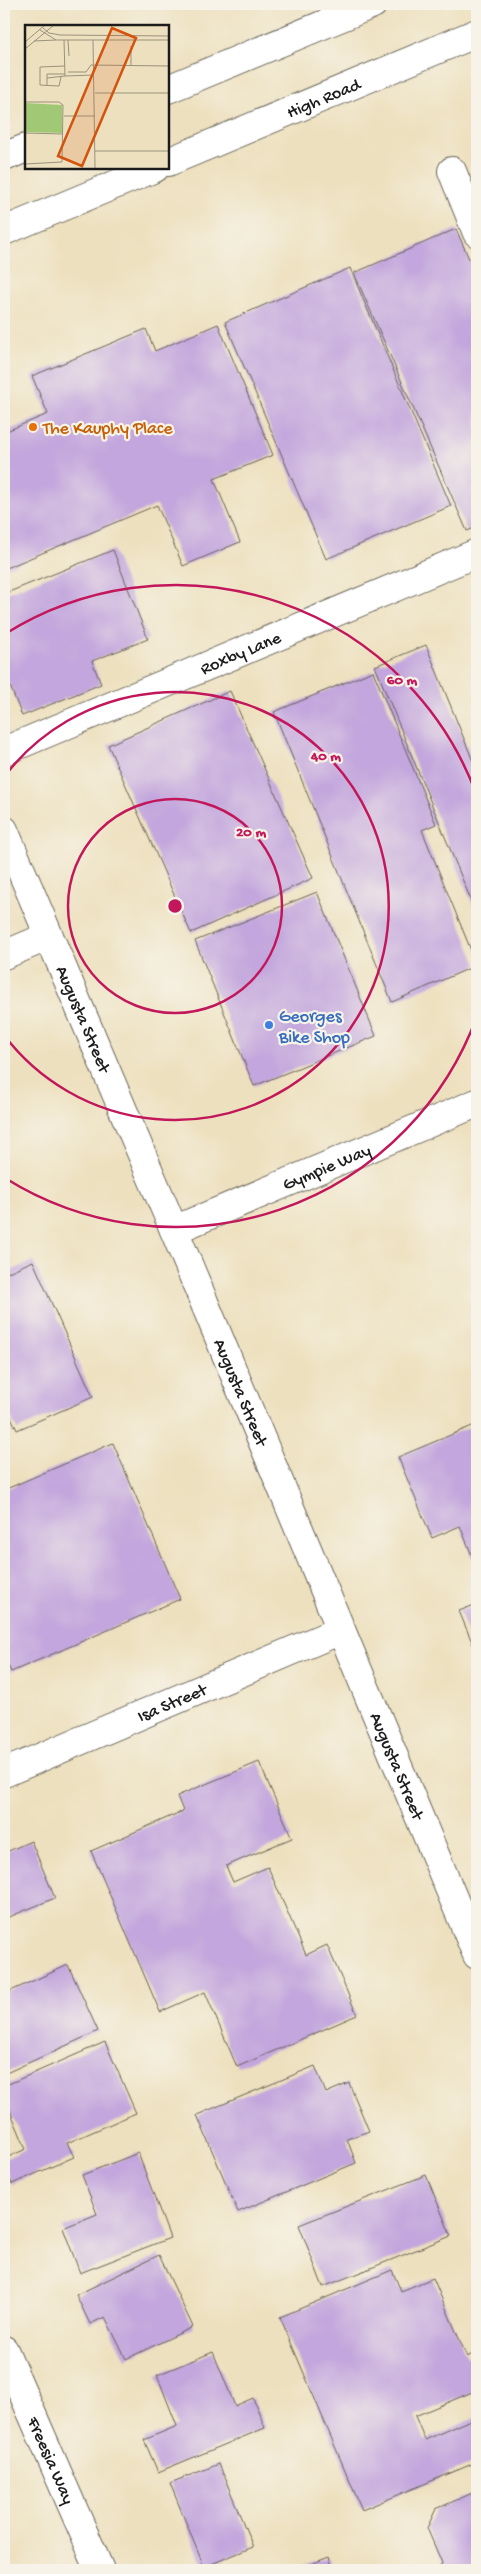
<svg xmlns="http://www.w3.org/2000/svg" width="481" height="2574" font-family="'Gochi Hand',sans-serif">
<rect width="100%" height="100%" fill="#f7f3e8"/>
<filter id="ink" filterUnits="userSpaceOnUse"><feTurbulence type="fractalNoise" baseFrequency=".02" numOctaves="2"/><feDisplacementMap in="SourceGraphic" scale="10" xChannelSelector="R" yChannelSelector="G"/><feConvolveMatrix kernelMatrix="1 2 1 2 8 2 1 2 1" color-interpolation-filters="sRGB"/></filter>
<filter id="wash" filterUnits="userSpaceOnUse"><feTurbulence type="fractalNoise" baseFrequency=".0096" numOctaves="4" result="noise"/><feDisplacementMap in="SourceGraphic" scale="20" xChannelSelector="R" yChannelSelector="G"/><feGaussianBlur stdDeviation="1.12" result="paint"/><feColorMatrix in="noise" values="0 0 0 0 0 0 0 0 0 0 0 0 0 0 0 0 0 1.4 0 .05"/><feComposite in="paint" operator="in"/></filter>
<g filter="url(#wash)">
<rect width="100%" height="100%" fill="#ede0be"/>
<g id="blocks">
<g fill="#c2a6dd">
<path d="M456,229L477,277V527L467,531L354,273Z"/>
<path d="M350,268L451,506L326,559L225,322Z"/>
<path d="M218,324L273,455L214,479L240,542L183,566L157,505L4,569V432L48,414L32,376L146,329L155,351Z"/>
<path d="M113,550L148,639L92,661L101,684L22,716L4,671V594Z"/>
<path d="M426,645L477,771V915L375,666Z"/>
<path d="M373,671L436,824L422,830L477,965L392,1002L274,712Z"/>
<path d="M230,691L313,878L191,933L108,745Z"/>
<path d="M317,892L376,1036L254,1086L195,941Z"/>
<path d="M33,1261L93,1397L17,1430L4,1402V1274Z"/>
<path d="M477,1424V1568L460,1526L432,1538L398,1457Z"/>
<path d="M113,1443L180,1599L11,1672L4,1656V1490Z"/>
<path d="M477,1604V1654L459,1611Z"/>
<path d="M259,1762L292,1838L226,1866L233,1882L268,1867L306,1955L327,1945L357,2015L237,2067L205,1992L160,2012L91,1851L183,1811L177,1796Z"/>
<path d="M31,1841L55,1898L4,1919V1853Z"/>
<path d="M68,1965L98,2031L4,2074V1994Z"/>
<path d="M105,2042L136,2113L67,2143L74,2157L12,2184L4,2165V2159L26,2149L4,2096V2086Z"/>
<path d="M315,2066L326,2093L349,2083L369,2131L347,2139L356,2163L238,2212L197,2115Z"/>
<path d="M138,2153L170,2238L80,2273L63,2228L97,2214L82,2175Z"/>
<path d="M426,2175L451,2236L323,2287L299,2225Z"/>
<path d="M159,2255L193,2327L126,2359L105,2317L90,2324L76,2295Z"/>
<path d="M392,2270L401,2291L433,2278L467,2357L477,2352V2390L415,2416L425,2440L477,2417V2462L362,2510L280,2317Z"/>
<path d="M213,2352L235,2406L253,2398L265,2428L158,2472L144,2440L177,2426L157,2375Z"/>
<path d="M219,2464L253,2547L204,2567L170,2483Z"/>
<path d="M477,2491V2570H439L442,2563L427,2528L436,2509Z"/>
<path d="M329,2557L334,2570H295Z"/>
</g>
</g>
</g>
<g filter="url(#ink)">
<use href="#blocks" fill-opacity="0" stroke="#656155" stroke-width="1"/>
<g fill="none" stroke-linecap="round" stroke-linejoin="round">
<defs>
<g id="minor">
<path d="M452,171L477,233"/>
<path id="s1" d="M4,751L477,553"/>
<path id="s2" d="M4,830L174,1230L477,1955"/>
<path d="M4,955L49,936"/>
<path id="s3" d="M174,1230L477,1103"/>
<path id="s4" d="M4,1773L341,1630"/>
<path id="s5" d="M4,2350L100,2570"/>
</g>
<g id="major">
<path d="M168,89L373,4"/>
<path d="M4,157L26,148"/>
<path id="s6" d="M168,162L477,33"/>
<path d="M4,231L155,168"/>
</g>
</defs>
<use href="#minor" stroke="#656155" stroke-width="30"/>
<use href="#major" stroke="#656155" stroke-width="30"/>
<use href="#minor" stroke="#fff" stroke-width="28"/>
<use href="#major" stroke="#fff" stroke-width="28"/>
</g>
</g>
<g fill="none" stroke="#c2185b" stroke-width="2.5">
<circle cx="175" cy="906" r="107"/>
<path d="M4 777A214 214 0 1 1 4 1035"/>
<path d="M477 1016A321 321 0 0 1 5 1178M5 634A321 321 0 0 1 477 796"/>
</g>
<circle fill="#e8710a" stroke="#f7f3e8" stroke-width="2" cx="33" cy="427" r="5"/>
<circle fill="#3f7fe0" stroke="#f7f3e8" stroke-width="2" cx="269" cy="1025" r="5"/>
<g text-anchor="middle" stroke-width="4.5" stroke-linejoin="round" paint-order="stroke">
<g font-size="18" fill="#1c1c1c" stroke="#f7f3e8">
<text dy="6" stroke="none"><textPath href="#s6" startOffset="168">High Road</textPath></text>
<text dy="6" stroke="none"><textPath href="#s1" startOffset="256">Roxby Lane</textPath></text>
<text dy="6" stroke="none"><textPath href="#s2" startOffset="205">Augusta Street</textPath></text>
<text dy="6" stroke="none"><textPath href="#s3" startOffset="165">Gympie Way</textPath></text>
<text dy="6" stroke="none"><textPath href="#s2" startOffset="610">Augusta Street</textPath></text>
<text dy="6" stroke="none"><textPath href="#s4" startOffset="182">Isa Street</textPath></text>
<text dy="6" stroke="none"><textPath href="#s2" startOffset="1015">Augusta Street</textPath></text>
<text dy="6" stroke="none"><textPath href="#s5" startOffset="120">Freesia Way</textPath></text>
</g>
<g font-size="18" fill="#c56008" stroke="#f7f3e8" text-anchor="start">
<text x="43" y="433">The Kauphy Place</text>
</g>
<g font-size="18" fill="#366cbe" stroke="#f7f3e8" text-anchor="start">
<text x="279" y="1021">Georges<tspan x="279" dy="21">Bike Shop</tspan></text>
</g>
</g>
<g transform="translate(25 25)">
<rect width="144" height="144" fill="#ede0be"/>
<path d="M0,78L37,80V108L0,107Z" fill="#a1c975"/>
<path fill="none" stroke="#99927d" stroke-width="1" d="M18,3L24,8L35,10L144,11M15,5L31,15H144M39,15L40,51L69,50M43,15L44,31M68,15L70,143M9,16L31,15M0,17L20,0M106,21V41M0,24L29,0M43,47H61L66,40L144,41M36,52L34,61L15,60V42L40,41M22,53L40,51M22,61V49H40M70,68H144M0,77H34L38,80L37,137L0,139M39,91H70M0,108L38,109M70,126H144"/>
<path fill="#d4530e" fill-opacity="0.15" stroke="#d4530e" stroke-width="2.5" d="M87,3L111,13L57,141L33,131Z"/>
<rect width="144" height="144" fill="none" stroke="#1c1c1c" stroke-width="2.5"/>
</g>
<circle cx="175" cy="906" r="8" fill="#c2185b" stroke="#f7f3e8" stroke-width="2.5"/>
<g font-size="15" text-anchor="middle" font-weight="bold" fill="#c2185b" stroke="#f7f3e8" stroke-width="4.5" stroke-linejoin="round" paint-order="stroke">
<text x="402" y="684">60 m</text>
<text x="326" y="760">40 m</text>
<text x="251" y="836">20 m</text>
</g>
<rect width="481" height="2574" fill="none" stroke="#f7f3e8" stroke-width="20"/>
</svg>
